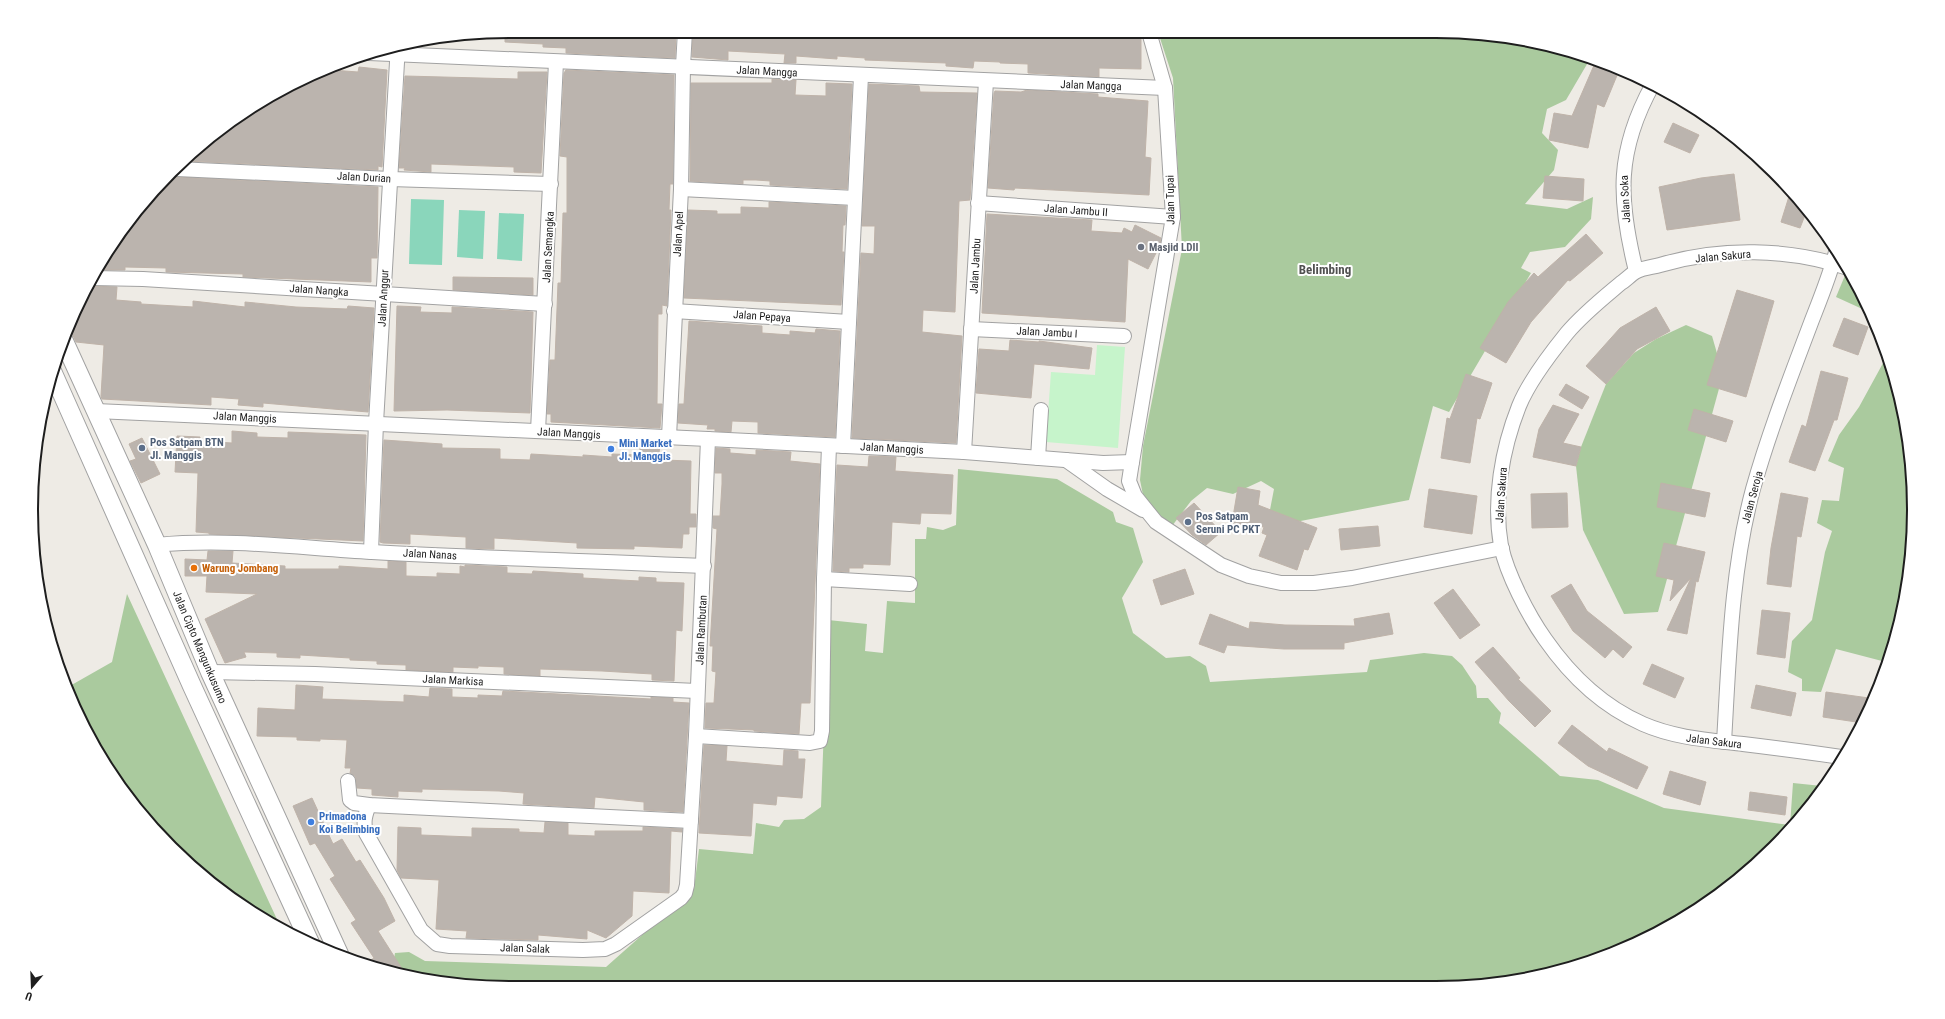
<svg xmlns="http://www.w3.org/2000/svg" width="1945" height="1019" font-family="'Roboto Condensed',sans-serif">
<rect width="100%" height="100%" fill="#eeebe5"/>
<g fill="#aaca9e">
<path d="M1158,32H1467L1560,47L1590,59L1566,100L1547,109L1542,133L1558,150L1554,170L1525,204L1567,209L1593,197L1591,219L1565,247L1530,252L1521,268L1531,273L1449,412L1433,406L1409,500L1280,525L1269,515L1274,489L1261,481L1233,494L1207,488L1191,501L1172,526L1144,500L1140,480L1143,446L1182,249L1173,78Z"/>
<path d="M1846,273L1852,275L1869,312L1836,297Z"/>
<path d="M1686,325L1712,336L1723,374L1658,612L1624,614L1583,530L1576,466L1581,447L1606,384L1634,353L1656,339Z"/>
<path d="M1888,354L1910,447L1913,541L1898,634L1879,682L1882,661L1836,649L1821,692L1802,691V679L1788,672L1792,641L1812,620L1825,552L1832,531L1817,523L1822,500L1839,501L1844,468L1828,461L1839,435L1859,407Z"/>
<path d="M958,469L1057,479L1113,512L1116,522L1133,528L1143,562L1122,598L1133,633L1166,658L1190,656L1206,666L1210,682L1367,672L1370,660L1424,653L1452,656L1462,665L1476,686L1477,698H1488L1501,713L1499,723L1560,776L1598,780L1664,808L1790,825L1793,783L1822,786L1795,825L1702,907L1618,952L1498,984L478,987L405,975L393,964L395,953L409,952L425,961L606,967L694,889L699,849L753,854L756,823L779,827L784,820L804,819L821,807L828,620L867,624L865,651L883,653L887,601L915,603V539H926L927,527L943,530L956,525Z"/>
<path d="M127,594L281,928L218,889L171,848L112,776L80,721L68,687L112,662Z"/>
</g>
<path fill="#c6f4cb" d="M1097,345L1125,347L1118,448L1046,442L1051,372L1095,375Z"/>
<g fill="#8ad6bb">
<path d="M411,199L444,200L442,265L409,264Z"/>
<path d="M459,210L485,211L483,259L457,257Z"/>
<path d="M499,213L524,214L522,261L497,259Z"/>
</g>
<g fill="#bbb4ae" stroke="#bfb3a9">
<path d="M505,31H676L675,58L566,53V48L543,47V44L505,42Z"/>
<path d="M702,31L1141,32V69L1099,68V77L1028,73V64L1000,63V62L974,61L973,68L946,66V63L865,60V58L837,56V59L796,56V63H784L785,54L728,51V60L692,57L693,34L701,35Z"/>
<path d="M1595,63L1618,73L1604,107L1597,104L1588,148L1549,140L1554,113L1572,116Z"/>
<path d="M359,67L387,70L382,167L378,166V170L185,161L218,130L270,95L319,73L332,74V70L358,72Z"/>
<path d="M566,70L674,75L673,184H670L669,210H671L667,306L662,305V314H658L657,404H662L660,428L551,422V414H547L550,360H555L558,283H561L563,213H567V157L560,156L564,73Z"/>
<path d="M518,72H547L541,173L514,172V167L431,164V172L404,170L405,168H399L405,76L518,79Z"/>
<path d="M772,79L796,80L795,95L826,96V83L852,84L847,189L770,185V181L756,180H743V184L690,181L691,83H772Z"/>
<path d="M869,84L919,86L920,92L977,93L970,200L959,201L955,312L923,310L922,332L962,336L956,443L852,438L861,253L874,254L875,226H862Z"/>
<path d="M1027,90L1098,94V97L1148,101L1145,157L1151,158L1149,195L1015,188L1014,190L988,188L994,93L995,91L1021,92Z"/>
<path d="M1673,123L1699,135L1690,153L1664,142Z"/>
<path d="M171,174L177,177L378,187L377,258H371V282L243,277V274L166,272V268L125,267V270H98L112,244L150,194Z"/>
<path d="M1734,174L1740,220L1667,230L1659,187L1701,178Z"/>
<path d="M1545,176L1584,179L1583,201L1543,198Z"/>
<path d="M1791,190L1807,210L1800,228L1781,222Z"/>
<path d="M769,202L846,206L845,225H843L842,252H844L841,305L684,298L688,210L717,211V214H741V207L769,208Z"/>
<path d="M987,214L1092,220L1091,231L1122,233L1124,228L1132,232L1135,225L1161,238L1160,245L1148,269L1128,259L1125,322L982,313Z"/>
<path d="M1586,234L1603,253L1570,281L1568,280L1531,322L1506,363L1480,348L1508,302L1534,273L1538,277Z"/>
<path d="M453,277L533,278V295L453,290Z"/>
<path d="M89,286L117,287L116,300L141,302V304L193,307V301L245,307V302L296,307L347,309L348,306L374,308L368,412L263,403V407L238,405L239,399L211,397V405L102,399L101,396L104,345L76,342L72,333L73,316Z"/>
<path d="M1737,290L1774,301L1746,397L1707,385Z"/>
<path d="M397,306L421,307L420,312L452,313V307L533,312L530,413L447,410L394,411Z"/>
<path d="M1656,307L1670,331L1637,349L1606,384L1586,366L1620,328Z"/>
<path d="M1844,318L1868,327L1858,355L1833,346Z"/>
<path d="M689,321L762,326V333L790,335V331L815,333L816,329L840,331L835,437L758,433V422L732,421L731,432L715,431V429H707L708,425L678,423L679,404H684Z"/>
<path d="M1010,340L1039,342V341L1092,348L1089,369L1034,364L1031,398L976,393L979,349L1009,351Z"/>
<path d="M1821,371L1848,378L1837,420H1834L1815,471L1789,462L1802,425L1806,427Z"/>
<path d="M1466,374L1492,383L1480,419L1477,418L1470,463L1441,458L1447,418L1450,419Z"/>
<path d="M1566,384L1589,397L1582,409L1559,395Z"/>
<path d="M1553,405L1579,414L1563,443L1581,447L1576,466L1533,457L1539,429Z"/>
<path d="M1694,409L1733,421L1726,442L1688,430Z"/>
<path d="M232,431L257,433V437L288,438V432L366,435L363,541L209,534V533L196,532L198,473L175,472L177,436L200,437V441L232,443Z"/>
<path d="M142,438L160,474L141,483L130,461L136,459L129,444Z"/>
<path d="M384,440L442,444V448L500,449V459L530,460L531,454L583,457V455L612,457V454L640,455V444L660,445L659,453H664L663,460L691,461L690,514H696V527H689V534H683L682,548L634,546V549L577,548V543L494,538V549L466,548V537L410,534V544L383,543L380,542Z"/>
<path d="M716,448L730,449V453L756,455V450L791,452L790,461L820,464L810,703H801L799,734L754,731V730L705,728L706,703H714L716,672L712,671L713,646H710L717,529L713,528V516H720L722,484V473H715Z"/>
<path d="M869,456L896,457L895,471L953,475L951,514L921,513L920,524L892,522L890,565L863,564V568H849V572L833,571L837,465L868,467Z"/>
<path d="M1661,483L1710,493L1705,517L1657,507Z"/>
<path d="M1238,487L1260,491L1258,505L1317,528L1308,550L1304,549L1297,570L1259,556L1267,535L1262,533L1264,527L1232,523Z"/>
<path d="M1429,489L1477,496L1472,534L1424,527Z"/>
<path d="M1567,493L1568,527L1532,528L1531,494Z"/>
<path d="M1781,493L1808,498L1801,537L1797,536L1791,587L1767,584L1771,548Z"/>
<path d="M1194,503L1221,532L1206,545L1192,535L1176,518Z"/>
<path d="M1378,526L1380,546L1341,550L1339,529Z"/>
<path d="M1664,543L1705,552L1698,582L1696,581L1687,634L1667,630L1691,578L1670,601L1674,580L1656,576Z"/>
<path d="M208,551H233L232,563L285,566V569H339V566L388,569V561L406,562V576L437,577V573L460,574V566L465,567V565L507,567V573L532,574L533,571L583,574V578L639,581V577L656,578V582L684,583L682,631L676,630L674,681L652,680V674L602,671L540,669V676L504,674V667L478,666V668L453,667V672L406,670V665L377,664V661L350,660V658L300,655V658L277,657V653L244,652L246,657L225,663L205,619L257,594L206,592L207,576H185V559L207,560Z"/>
<path d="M1185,569L1194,594L1161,605L1153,580Z"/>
<path d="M1571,584L1587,611L1632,647L1623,658L1613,649L1605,658L1573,631L1551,596Z"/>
<path d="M1453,589L1480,625L1460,639L1434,603Z"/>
<path d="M1762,610L1790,613L1785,658L1757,654Z"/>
<path d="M1389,613L1393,634L1344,643V649H1284L1227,645L1224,653L1199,644L1210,614L1249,629L1250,622L1285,625L1355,626L1354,619Z"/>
<path d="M1493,647L1520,678L1518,679L1551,711L1535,727L1509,701L1475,662Z"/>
<path d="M1652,664L1684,678L1675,698L1643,684Z"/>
<path d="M296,685L323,687L322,699L404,702V695L429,697L430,688L452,689V697L478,698V695L502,696L503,691L651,699V697L673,698V702L689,703L683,812L644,810V802L595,797L594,808L523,804L524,793L499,791L422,789V792L398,791V797L372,795V789L357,788L355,776L350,773L351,768H345L347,740L320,739V741L297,740V737L257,736L258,708L295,710Z"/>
<path d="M1756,685L1796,693L1791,716L1751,708Z"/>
<path d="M1826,692L1869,698L1863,723L1823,717Z"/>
<path d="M1572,725L1607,752L1609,748L1648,767L1637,789L1588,766L1558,743Z"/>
<path d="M704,745L727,746L726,761L783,766L784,750L798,751V759H805L802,798L777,796L776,805L753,803L751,836L699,833Z"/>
<path d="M1670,771L1706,782L1700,805L1663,794Z"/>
<path d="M1750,792L1787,797L1785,815L1748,810Z"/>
<path d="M312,798L333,844L342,839L356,862L360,860L384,898L395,921L378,931L406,975L386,972L365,964L374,958L351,923L356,920L330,879L335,876L315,843L310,845L293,806Z"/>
<path d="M545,822L568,823V835L595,836V831H643V827L682,829V832L671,831L669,893L633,891L632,916L606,938L587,930V939L538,935V940L466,938L467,931L436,929L439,880L401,878L397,870L398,827L421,828V835L472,837V828L519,829V832L544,833Z"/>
</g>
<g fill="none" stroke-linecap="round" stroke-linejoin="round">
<defs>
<g id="minor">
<path d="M1149,32L1165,88L1173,217L1132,462L1129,481L1135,496L1156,522L1221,565L1249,576L1281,583H1314L1352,578L1502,548"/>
<path d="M369,53L1165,88"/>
<path d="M177,169L390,179L551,184"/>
<path d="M681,189L855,198"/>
<path d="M978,203L1173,217"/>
<path d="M1636,271C1618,199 1616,151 1653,84"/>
<path d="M93,278L143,279L545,304"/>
<path d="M674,311L849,322"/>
<path d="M971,329L1124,336"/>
<path d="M96,411L708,439L964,452L1103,463L1132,462"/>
<path d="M538,431L556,62"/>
<path d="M669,437L681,189L683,66L685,31"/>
<path d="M843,446L861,76"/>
<path d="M964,452L986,81"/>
<path d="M1038,458L1041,410"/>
<path d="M1066,460L1107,489L1143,510"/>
<path d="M157,545C229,538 300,548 372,552C482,558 593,561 704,566"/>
<path d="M371,552L376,423L398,45"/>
<path d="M824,579L910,584"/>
<path d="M210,672L315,674L697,691"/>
<path d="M696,736L810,743L820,741L822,731L824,579L829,446"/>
<path d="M1724,742C1729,658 1731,571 1753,489C1769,432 1791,376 1812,320C1821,297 1830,275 1836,252"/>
<path d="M1841,757C1808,752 1776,748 1743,744C1709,740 1675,738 1643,724C1602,706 1570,675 1545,639C1528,615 1507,574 1501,546C1493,500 1502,449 1519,406C1529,381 1550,354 1567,333C1583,314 1602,299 1621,283C1626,280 1631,274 1637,271C1643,268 1653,267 1660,265C1720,247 1789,248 1848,268"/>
<path d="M348,781L350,800L354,803L369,805L691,821"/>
<path d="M369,805C365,815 363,822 366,833L421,930L437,944L450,946L583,950L605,949L616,944L681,898L685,893L687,885L696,736L708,439"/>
</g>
<g id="tertiary">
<path d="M63,339L157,545L210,672L339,954"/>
<path d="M52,371L192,686L310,943"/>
</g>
</defs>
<use href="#minor" stroke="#a2a2a2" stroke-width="16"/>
<use href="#tertiary" stroke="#a2a2a2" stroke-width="20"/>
<use href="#minor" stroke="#fff" stroke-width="14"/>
<use href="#tertiary" stroke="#fff" stroke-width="18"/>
</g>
<circle fill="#6b7280" stroke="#fff" stroke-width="1.5" cx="1141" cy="247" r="4"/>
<g fill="#5c6f8a" stroke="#fff" stroke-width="1.5">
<circle cx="142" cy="448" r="4"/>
<circle cx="1188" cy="522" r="4"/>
</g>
<g fill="#3f7fe0" stroke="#fff" stroke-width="1.5">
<circle cx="611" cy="449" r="4"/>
<circle cx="311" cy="822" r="4"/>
</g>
<circle fill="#e8710a" stroke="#fff" stroke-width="1.5" cx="194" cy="568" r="4"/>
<g text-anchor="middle" stroke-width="4" stroke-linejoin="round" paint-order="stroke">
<g font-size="11" fill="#1e1e1e" stroke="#fff">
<text transform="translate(767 71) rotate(3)" y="4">Jalan Mangga</text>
<text transform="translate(1091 85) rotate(2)" y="4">Jalan Mangga</text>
<text transform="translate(364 177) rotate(3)" y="4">Jalan Durian</text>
<text transform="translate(1625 199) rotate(-93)" y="4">Jalan Soka</text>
<text transform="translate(1170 200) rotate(-91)" y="4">Jalan Tupai</text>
<text transform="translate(1076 210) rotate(4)" y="4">Jalan Jambu II</text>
<text transform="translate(678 234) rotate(-87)" y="4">Jalan Apel</text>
<text transform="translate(548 247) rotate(-87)" y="4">Jalan Semangka</text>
<text transform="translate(1723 256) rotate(-5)" y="4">Jalan Sakura</text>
<text transform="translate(975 266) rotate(-87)" y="4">Jalan Jambu</text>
<text transform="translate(319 290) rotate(4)" y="4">Jalan Nangka</text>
<text transform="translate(383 298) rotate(-87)" y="4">Jalan Anggur</text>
<text transform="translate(762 316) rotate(4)" y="4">Jalan Pepaya</text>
<text transform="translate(1047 332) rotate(3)" y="4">Jalan Jambu I</text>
<text transform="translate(245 417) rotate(3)" y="4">Jalan Manggis</text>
<text transform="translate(569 433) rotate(3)" y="4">Jalan Manggis</text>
<text transform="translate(892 448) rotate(3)" y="4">Jalan Manggis</text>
<text transform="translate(1501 495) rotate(-86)" y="4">Jalan Sakura</text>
<text transform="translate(1752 497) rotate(-75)" y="4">Jalan Seroja</text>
<text transform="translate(430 554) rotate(3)" y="4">Jalan Nanas</text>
<text transform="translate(701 630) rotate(-87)" y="4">Jalan Rambutan</text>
<text transform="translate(200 647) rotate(67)" y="4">Jalan Cipto Mangunkusumo</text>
<text transform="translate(453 680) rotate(3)" y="4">Jalan Markisa</text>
<text transform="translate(1714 741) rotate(7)" y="4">Jalan Sakura</text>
<text transform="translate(525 948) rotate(2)" y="4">Jalan Salak</text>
</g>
<g font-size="11" font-weight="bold" fill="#5b616d" stroke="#fff" text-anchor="start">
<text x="1149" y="251">Masjid LDII</text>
</g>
<g font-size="11" font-weight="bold" fill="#4e5e75" stroke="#fff" text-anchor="start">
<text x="150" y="446">Pos Satpam BTN<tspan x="150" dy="13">Jl. Manggis</tspan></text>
<text x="1196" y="520">Pos Satpam<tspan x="1196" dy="13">Seruni PC PKT</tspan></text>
</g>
<g font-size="11" font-weight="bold" fill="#366cbe" stroke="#fff" text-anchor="start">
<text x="619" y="447">Mini Market<tspan x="619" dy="13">Jl. Manggis</tspan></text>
<text x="319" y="820">Primadona<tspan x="319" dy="13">Koi Belimbing</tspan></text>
</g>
<g font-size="11" font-weight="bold" fill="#c56008" stroke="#fff" text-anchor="start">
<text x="202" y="572">Warung Jombang</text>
</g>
<g font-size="13" font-weight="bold" fill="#515151" stroke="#fff">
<text x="1325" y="274">Belimbing</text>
</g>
</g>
<path d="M0 0H1945V1019H0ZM509 38H1436A471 471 0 0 1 1907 509V510A471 471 0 0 1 1436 981H509A471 471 0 0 1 38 510V509A471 471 0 0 1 509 38Z" fill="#fff" fill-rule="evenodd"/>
<path fill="none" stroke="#1e1e1e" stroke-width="2" d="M509 38H1436A471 471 0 0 1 1907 509V510A471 471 0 0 1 1436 981H509A471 471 0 0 1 38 510V509A471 471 0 0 1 509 38Z"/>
<g transform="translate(32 987) rotate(199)" stroke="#ffffff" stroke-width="3" paint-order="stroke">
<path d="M0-3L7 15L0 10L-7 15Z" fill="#1e1e1e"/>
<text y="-6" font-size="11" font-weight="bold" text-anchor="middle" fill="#1e1e1e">U</text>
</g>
</svg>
